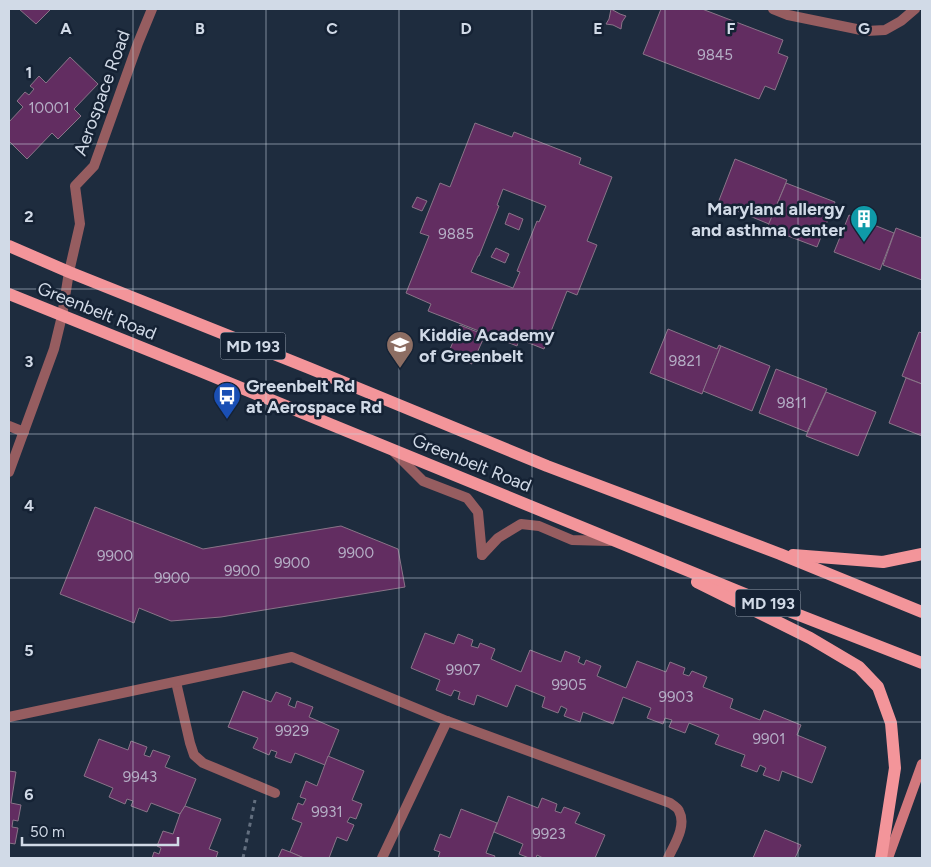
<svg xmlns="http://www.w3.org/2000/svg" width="931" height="867" font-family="Figtree,sans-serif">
<rect width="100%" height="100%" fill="#1e2c3e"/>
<g fill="#622d61" stroke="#897488" fill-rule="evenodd">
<path d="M19,9H51L36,24Z"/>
<path d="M611,9L620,14L626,16L622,22L621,29L613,25L606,24L609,19Z"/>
<path d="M661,9H702L783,40L778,53L788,57L775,90L765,86L759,99L643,54Z"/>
<path d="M70,57L98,84L74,109L81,116L58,139L52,133L27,159L9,141V122L23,107L17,101L25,92L29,95L34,89L30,86L39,76L46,83Z"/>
<path d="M475,123L512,137L514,132L581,158L579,164L612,177L587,241L597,245L577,295L567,291L544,349L519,339L517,346L428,311L431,304L406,293L429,236L420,233L440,183L450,187ZM503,189L546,206L539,222L537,221L517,271L520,272L513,288L471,272L478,256H479L499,206L497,205Z"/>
<path d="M735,159L787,180L769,224L718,203Z"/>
<path d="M786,183L835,202L817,247L767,228Z"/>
<path d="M417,197L427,201L422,211L412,207Z"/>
<path d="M509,213L523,219L519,230L505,224Z"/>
<path d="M849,215L894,233L880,270L834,252Z"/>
<path d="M896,228L922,238V280L883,265Z"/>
<path d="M496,248L509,254L505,263L491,257Z"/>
<path d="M460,325L485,335L472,364L448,354Z"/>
<path d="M668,329L717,349L719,345L721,346L702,394L650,373Z"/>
<path d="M919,332L922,333V384L902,376Z"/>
<path d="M721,346L770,366L752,411L703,391Z"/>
<path d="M776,369L827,389L807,432L759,413Z"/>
<path d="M906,378L922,384V436L889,423Z"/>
<path d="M826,392L876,412L858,456L806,436Z"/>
<path d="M95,507L203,549L341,526L398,549L405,587L221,617L171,621L139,608L134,623L60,594Z"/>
<path d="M425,633L454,644L458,634L473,640L471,646L478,648L480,643L495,649L491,659L521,672L530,650L561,662L565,651L580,657L578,662L584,665L586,660L601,666L597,676L626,688L637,661L666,672L670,662L685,668L683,674L689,676L692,671L707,677L703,687L733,699L730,708L760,720L764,710L801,725L797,735L826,747L812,783L782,771L779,781L763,775L766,768L760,765L757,772L741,766L745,755L715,744L719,735L689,723L685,733L669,727L672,720L665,718L663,724L647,718L651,708L623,697L613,724L583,712L580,722L564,716L567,709L561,706L558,713L542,707L545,697L516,685L507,707L477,695L474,705L458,699L460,692L454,690L451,696L436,690L440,680L411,668Z"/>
<path d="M243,691L271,702L276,692L291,698L288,705L295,708L297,701L313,707L309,717L339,730L325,765L295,753L291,763L275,757L277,752L271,750L269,755L253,748L258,738L228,727Z"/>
<path d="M99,739L128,750L131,741L147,747L144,755L150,757L153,750L170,756L165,767L196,779L185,806L180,814L151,803L147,812L131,806L133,801L127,799L125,804L109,797L113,788L84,776Z"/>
<path d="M328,756L364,771L352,800L362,804L356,819L350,817L347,822L354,825L347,841L337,837L329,858H304L290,852L302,823L292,819L298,803L303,805L306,799L300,797L306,781L317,786Z"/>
<path d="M9,771L16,772L11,803L21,805L18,821L13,820L12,827L18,828L15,844L9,843Z"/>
<path d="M508,796L538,808L542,798L557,804L555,811L561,813L564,807L580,813L575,823L605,835L595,858H543L537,855L536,858H529L519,854L523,844L494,832Z"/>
<path d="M185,806L221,819L209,849L218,852L216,858H152L154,852L159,854L161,848L157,846L163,831L173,834L180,814Z"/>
<path d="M461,809L497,823L486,853L495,856L494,858H438L440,852L434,850L440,834L450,838Z"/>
<path d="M765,830L801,845L795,858H753Z"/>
<path d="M282,849L290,852L304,858H278Z"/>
</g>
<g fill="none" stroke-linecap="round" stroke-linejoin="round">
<path stroke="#636f7f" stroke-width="3" stroke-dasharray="4 4" stroke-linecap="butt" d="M243,858L255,800"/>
<g stroke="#965d60" stroke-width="10">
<path d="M773,9L788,15L866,31L885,30L901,21L915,9"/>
<path d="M9,426L24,432"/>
<path d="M394,452L423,481L467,498L478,512L482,555"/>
<path d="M482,555L498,538L521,524L539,526L572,540L609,541"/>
<path d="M176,682L190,743L194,755L203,763L275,793"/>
<path d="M9,717L292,657L447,721L670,803C673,805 678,808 679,811C687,826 674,845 668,858"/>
<path d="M382,858L447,721"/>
</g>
<path stroke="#965d60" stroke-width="10" d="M9,472L54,349L62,316L69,272L80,224L75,186L94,166L138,43L152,9"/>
<path stroke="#d2787d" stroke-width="10" d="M888,858L922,764"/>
<g stroke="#f3959a" stroke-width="12">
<path d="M9,246L69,272L309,368L547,466L780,554L922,612"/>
<path d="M9,294L200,371L745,594L922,663"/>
<path d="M793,555L883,562L922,554"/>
<path d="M697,582L810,638L859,667L878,687L891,723L895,768L881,858"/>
</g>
</g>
<path fill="none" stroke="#d1dae7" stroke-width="1" stroke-opacity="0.55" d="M133,9V858M266,9V858M399,9V858M532,9V858M665,9V858M798,9V858M9,144H922M9,289H922M9,434H922M9,578H922M9,722H922"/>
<defs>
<symbol id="building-pin" viewBox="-11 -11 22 30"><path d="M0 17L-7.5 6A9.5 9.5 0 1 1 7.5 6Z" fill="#0f9aa8" stroke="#152234"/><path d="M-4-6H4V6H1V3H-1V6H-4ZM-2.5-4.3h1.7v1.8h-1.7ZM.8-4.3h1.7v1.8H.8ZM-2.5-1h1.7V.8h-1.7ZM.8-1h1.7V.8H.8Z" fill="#fff"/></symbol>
<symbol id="school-pin" viewBox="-11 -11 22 30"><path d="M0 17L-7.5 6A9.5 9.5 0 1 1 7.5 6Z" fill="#8d6e63" stroke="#152234"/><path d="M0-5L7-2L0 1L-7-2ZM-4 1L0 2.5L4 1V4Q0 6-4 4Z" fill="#fff"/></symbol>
<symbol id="bus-pin" viewBox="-11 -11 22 30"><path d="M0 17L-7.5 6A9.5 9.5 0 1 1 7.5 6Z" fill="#1a4fb4" stroke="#152234"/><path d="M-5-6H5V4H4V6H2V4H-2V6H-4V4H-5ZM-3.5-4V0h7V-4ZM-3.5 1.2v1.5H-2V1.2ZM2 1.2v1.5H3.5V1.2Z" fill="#fff"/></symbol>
</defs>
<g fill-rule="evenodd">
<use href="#building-pin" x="848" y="203" width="32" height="43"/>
<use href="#school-pin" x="384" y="329" width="32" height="43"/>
<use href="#bus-pin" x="211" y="380" width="32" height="43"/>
</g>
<g text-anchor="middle" stroke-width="5" stroke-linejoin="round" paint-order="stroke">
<g font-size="15" fill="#b5afc6">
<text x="715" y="60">9845</text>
<text x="49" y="113">10001</text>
<text x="456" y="239">9885</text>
<text x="685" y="366">9821</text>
<text x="792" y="408">9811</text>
<text x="356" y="558">9900</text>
<text x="115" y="561">9900</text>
<text x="292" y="568">9900</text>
<text x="242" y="576">9900</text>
<text x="172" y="583">9900</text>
<text x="463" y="675">9907</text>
<text x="569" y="690">9905</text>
<text x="676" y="702">9903</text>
<text x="292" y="736">9929</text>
<text x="769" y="744">9901</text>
<text x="140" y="782">9943</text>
<text x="327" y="817">9931</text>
<text x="549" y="839">9923</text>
</g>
<g fill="#152234" stroke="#99a3b1" stroke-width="1">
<rect x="220.5" y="332.5" width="65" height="27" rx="4"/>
<rect x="735.5" y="589.5" width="65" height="27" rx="4"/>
</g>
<g font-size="16" font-weight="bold" fill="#d1dae7">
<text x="253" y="352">MD 193</text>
<text x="768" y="609">MD 193</text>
</g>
<g font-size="18" fill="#d1dae7" stroke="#152234">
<text transform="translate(102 93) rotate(-70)" y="6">Aerospace Road</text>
<text transform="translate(97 311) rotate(22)" y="6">Greenbelt Road</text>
<text transform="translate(472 463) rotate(22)" y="6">Greenbelt Road</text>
</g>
<g font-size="18" font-weight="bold" fill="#d1dae7" stroke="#152234" text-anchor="start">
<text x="845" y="215" text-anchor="end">Maryland allergy<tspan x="845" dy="21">and asthma center</tspan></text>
<text x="419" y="341">Kiddie Academy<tspan x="419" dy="21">of Greenbelt</tspan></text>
<text x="246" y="392">Greenbelt Rd<tspan x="246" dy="21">at Aerospace Rd</tspan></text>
</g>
</g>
<g font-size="16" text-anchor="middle" font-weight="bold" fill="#d1dae7" stroke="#152234" stroke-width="5" stroke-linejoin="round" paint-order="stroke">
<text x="66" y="34">A</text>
<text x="200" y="34">B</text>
<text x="332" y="34">C</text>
<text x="466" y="34">D</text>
<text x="598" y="34">E</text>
<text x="731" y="34">F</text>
<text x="864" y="34">G</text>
<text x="29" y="78">1</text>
<text x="29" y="222">2</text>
<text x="29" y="367">3</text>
<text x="29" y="511">4</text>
<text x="29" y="656">5</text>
<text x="29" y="800">6</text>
</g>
<rect width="931" height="867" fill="none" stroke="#d1dae7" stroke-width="20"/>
<path d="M22 837v8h156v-8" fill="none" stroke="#d1dae7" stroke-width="2.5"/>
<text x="30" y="837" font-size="15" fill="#d1dae7" stroke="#152234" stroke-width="4" paint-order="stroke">50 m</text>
</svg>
